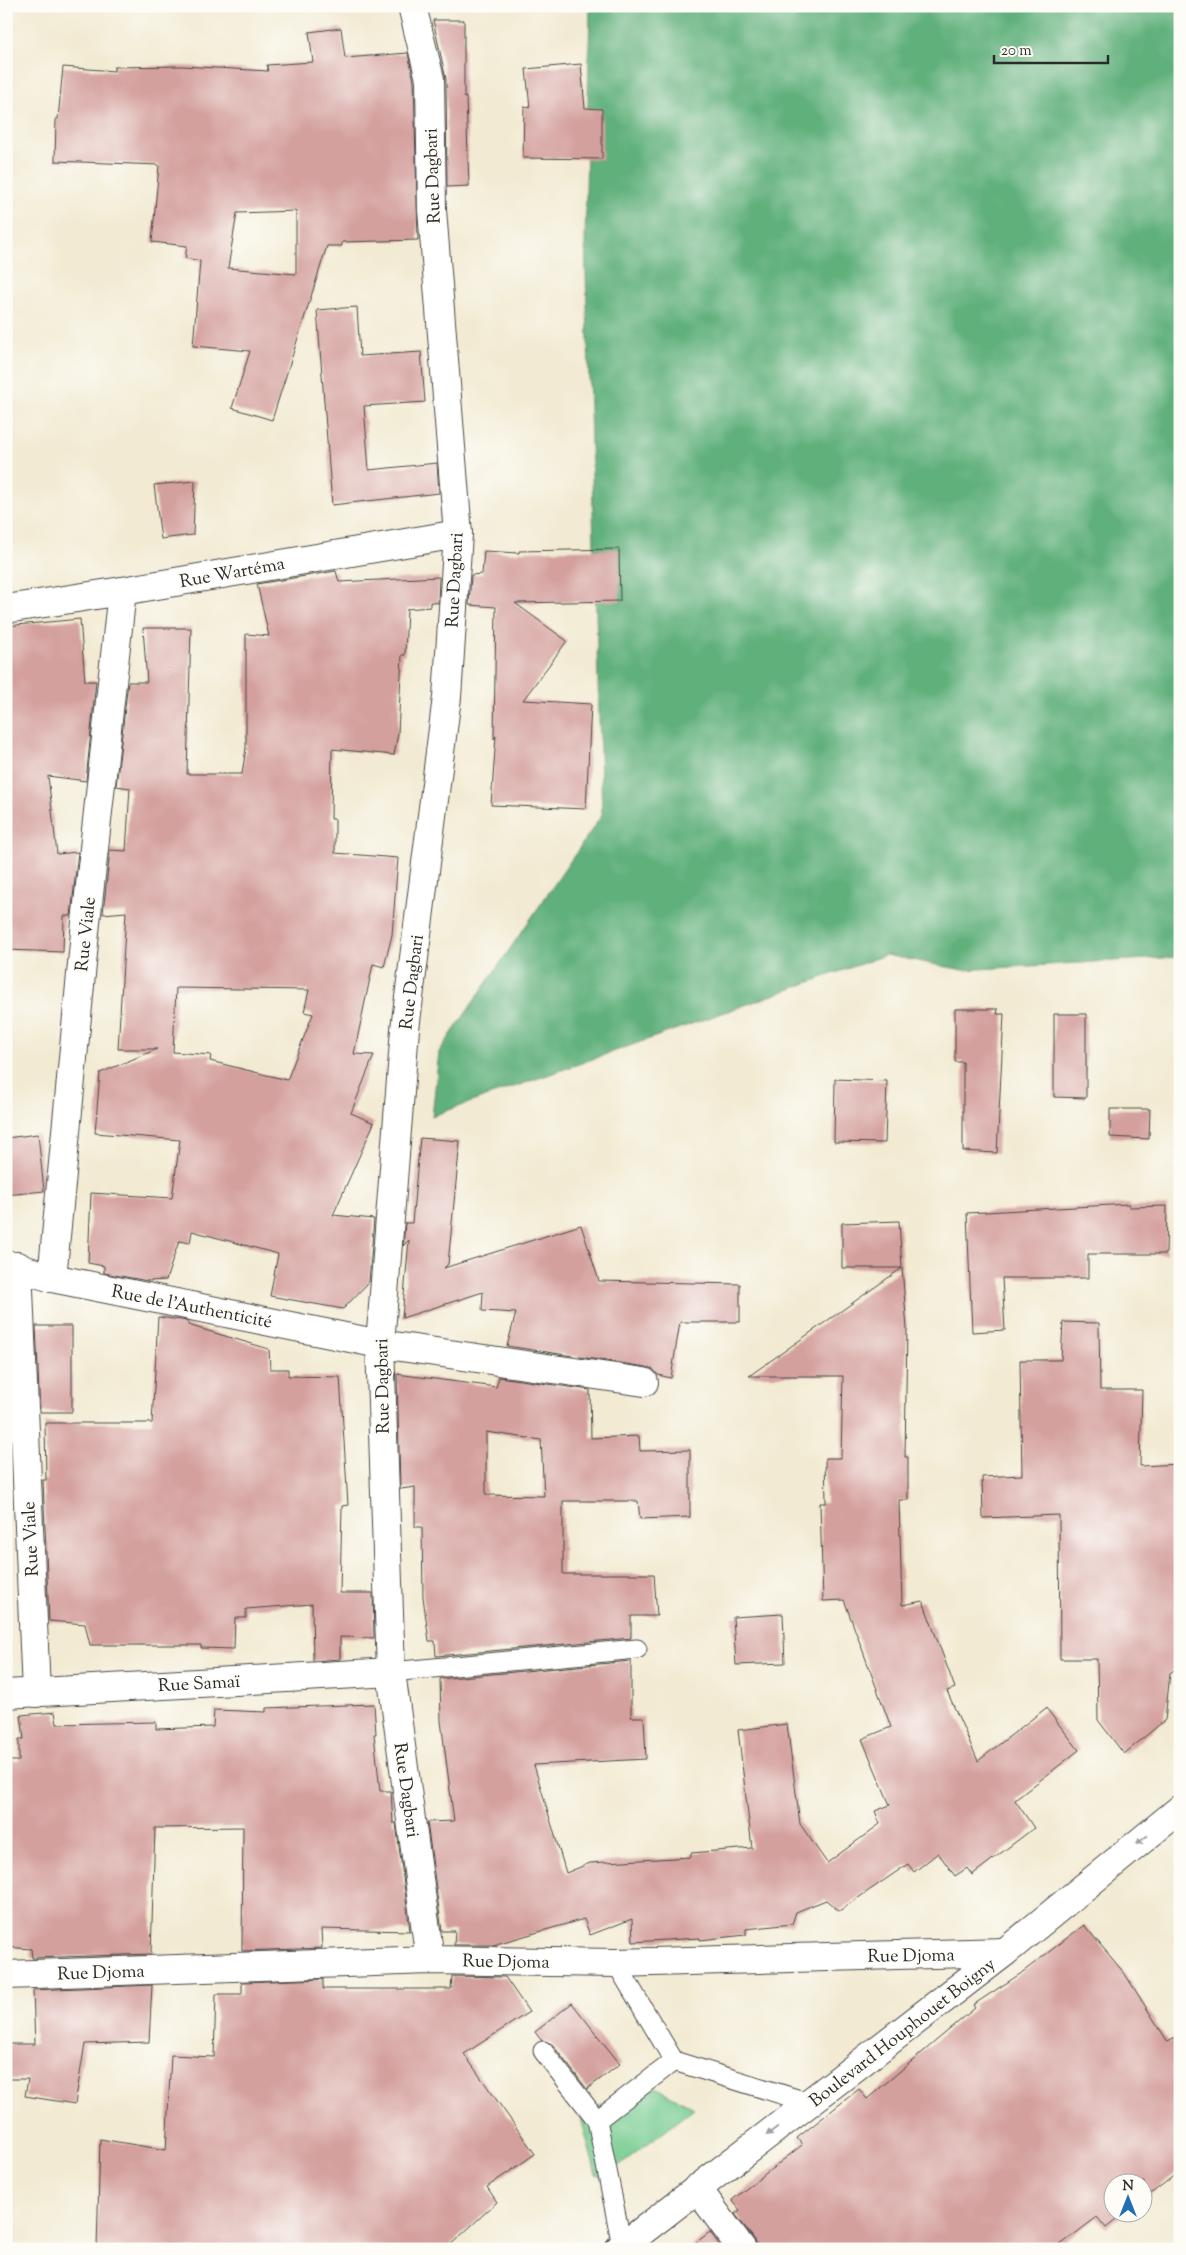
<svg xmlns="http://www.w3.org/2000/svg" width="1186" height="2255" font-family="'Sorts Mill Goudy',serif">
<rect width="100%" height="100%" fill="#fdfcf7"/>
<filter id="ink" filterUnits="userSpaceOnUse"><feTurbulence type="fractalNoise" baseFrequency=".02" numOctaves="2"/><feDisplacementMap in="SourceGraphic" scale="10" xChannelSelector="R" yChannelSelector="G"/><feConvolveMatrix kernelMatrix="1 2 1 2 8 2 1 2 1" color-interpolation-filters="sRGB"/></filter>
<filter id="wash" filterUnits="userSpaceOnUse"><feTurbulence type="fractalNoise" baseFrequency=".0096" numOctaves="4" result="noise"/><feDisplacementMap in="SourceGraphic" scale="20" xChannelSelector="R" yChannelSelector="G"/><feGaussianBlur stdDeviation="1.12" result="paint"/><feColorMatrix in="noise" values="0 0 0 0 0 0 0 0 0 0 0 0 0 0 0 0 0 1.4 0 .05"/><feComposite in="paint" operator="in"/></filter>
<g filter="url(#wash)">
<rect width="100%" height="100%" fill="#f2ead2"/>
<path fill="#77cc91" stroke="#517c5e" d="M640,2079L694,2108L604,2177L596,2174L581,2118Z"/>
<path fill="#61b07b" stroke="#466e53" d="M590,6H1180V957L963,970L886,955L432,1116L439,1052L602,815L585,240Z"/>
<g id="blocks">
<g fill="#d4a09e" fill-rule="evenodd">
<path d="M433,20H464V98L466,97L469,186L447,187L446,79Z"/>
<path d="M341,28L345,58L408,53L414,81L418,240L342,242V246H327L272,420L232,408L250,351L193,346L200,261L185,258L187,246L152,242L159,165L55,161L56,119H58L63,67L114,71V67L182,66L268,71L267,65L313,62L309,32ZM296,211V274L228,268L237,213Z"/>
<path d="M581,64L585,108L602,109V159L523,158L524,107L530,108L526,69Z"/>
<path d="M357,307L360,356L421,352L425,402L364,406L369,470L437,463L439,493L332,505L317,310Z"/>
<path d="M195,481L193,535L161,539L154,485Z"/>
<path d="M619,549L620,601L515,603L567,641L523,700L591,704L586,809L491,805L496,736L494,739L496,607L469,605L471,575L482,574L484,551L519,553V551Z"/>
<path d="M336,571L339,582L439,577L438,603L430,602V607L407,609L405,655H402L398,733L394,755L332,749L331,819H335V853L398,858L392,935L384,967L373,964L354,1054L374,1055L351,1113L374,1123L333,1215L374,1219L369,1282L343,1309L270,1296L278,1254L192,1231L190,1243L179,1241L166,1280L148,1281L104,1273V1266L88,1263L91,1193L172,1198L180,1140L95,1133L100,1073L157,1049H118L126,912L103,914L110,850L126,851L130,788L116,786L128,682H147L143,628H191L187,774H242L246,748V634L269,636L257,584ZM176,988L309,990L304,1012L313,1014L287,1080L210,1061L211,1055L173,1052Z"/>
<path d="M80,619L85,681H96L86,781L48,776L57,854L78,852L71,916H64L63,952L6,950V626Z"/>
<path d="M955,1009H998L997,1014H1004L997,1153L963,1151V1062H955Z"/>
<path d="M1054,1014H1086V1098L1054,1097Z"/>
<path d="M835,1079L887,1081L885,1143L834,1142Z"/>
<path d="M1110,1109H1150L1149,1139L1110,1137Z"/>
<path d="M38,1134L44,1191L6,1195V1138Z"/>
<path d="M420,1138L460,1141L448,1264L444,1268L581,1225L599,1281L740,1284V1322H680L671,1378L658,1375L653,1369L646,1367L507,1346L516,1313L482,1311L483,1292L402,1318L409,1240L403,1246L405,1223H412Z"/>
<path d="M1129,1204V1207L1167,1206L1166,1254H1088V1278H1002L1005,1330L972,1332L967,1213Z"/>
<path d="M899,1221L902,1268H842V1223Z"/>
<path d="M902,1268L907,1328L905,1457H908V1500H899L902,1605L923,1601L955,1688L947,1691L978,1761L1046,1708L1079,1750L1015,1800L1034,1828L972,1875L967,1868L955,1876L938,1853L914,1872L908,1864L839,1911L826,1900L796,1912L792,1924L746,1929V1935L700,1940V1938L633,1942L632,1919L590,1935L584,1919L493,1945H454L455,1931H442L427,1822L454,1821L441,1721L440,1679L631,1661V1717H644L646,1759L534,1765L566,1873L590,1863L691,1857V1853L752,1848L738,1730L787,1724L800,1824L827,1863L880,1824L875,1811L890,1805L862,1739L891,1727L844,1600L823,1601L820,1503H826L825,1458H841L843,1376H749Z"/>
<path d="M158,1317L188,1321V1325L269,1349L270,1369H288V1376L340,1377L348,1505L342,1506L340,1593H373L374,1638L340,1637V1659L313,1661L312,1604L246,1609V1618H235L234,1649L201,1648V1645H90L85,1624L49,1621L43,1480H46L45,1423H152Z"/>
<path d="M1063,1322L1099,1323L1100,1390H1142L1140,1466L1180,1464V1666L1170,1673L1165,1720L1124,1754L1098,1720L1097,1659H1060L1059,1515L983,1518L982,1477L1022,1475L1020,1360H1061Z"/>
<path d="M36,1326H72V1412H40Z"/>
<path d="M397,1374L496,1387L499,1377L590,1390L591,1438L639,1436L640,1451L690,1450V1517L640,1519L638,1501H563V1574H654L657,1616H631V1638L436,1656L435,1641H429L423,1597L422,1527H415V1487L401,1489L400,1487ZM486,1432L541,1440L544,1496L486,1495Z"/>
<path d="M783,1614L785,1663L736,1665L733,1617Z"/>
<path d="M374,1704L376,1734H374L380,1791H391L393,1823H396L410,1931L321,1929L322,1948L242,1951L243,1827L155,1828L151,1954L32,1958L31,1949L6,1947V1761H19V1739H24L21,1715L55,1712L57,1724L156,1722V1729L213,1727L214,1710L266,1712V1708Z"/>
<path d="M1084,1925L1125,1974L1168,2042L1180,2035V2171L1144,2199V2182H1114V2212H1126L1106,2228L1097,2217L1055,2249H757L755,2240L735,2214L740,2210L732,2200L802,2145L797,2138L859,2089L867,2099L975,2008L973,2005L1020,1974Z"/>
<path d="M452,1976L505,1977L529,2012L464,2054L535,2154L487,2187L497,2202L446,2249H97L100,2139L166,2150L171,2055L214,2057L216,1994H242V1982L323,1979V1989H451Z"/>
<path d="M152,1985L149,2042L85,2044L75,2104L25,2096L28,2079H6V2044H35L33,1990Z"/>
<path d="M572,2003L620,2064L587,2089L552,2044L541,2040L535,2032Z"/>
<path d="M710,2232L722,2249H687Z"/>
</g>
</g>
</g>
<g filter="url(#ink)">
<use href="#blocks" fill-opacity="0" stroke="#494844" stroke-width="1"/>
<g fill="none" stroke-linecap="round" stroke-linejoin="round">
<defs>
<g id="service">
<path d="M391,1672L637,1649"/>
<path d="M616,1963L674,2061"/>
<path d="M543,2051L597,2120"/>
<path d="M622,2246L597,2120L674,2061L810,2103"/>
</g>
<g id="minor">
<path d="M412,6L430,79L432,210L458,534L447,697L405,1029L380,1344L391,1672L430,1960"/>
<path d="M6,609L122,591L458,534"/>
<path d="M6,1264L52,1278L380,1344L644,1382"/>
<path d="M18,1266L36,1693"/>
<path d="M52,1278L86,922L122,591"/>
<path d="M6,1694L391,1672"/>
<path d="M6,1975L430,1960L616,1963L1005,1952"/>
<path d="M697,2188L742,2249"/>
</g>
<path id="tertiary" d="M619,2249L1005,1952L1180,1809"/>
</defs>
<use href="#service" stroke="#494844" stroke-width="21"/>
<use href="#minor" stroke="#494844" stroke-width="30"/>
<use href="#tertiary" stroke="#494844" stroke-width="30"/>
<use href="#service" stroke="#fff" stroke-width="19"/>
<use href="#minor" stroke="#fff" stroke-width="28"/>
<use href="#tertiary" stroke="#fff" stroke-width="28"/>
</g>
<defs><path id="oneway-solid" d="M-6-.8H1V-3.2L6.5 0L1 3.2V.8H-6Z" transform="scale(1.25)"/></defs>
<g fill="#a0a0a0">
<use href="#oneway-solid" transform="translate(1142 1840) rotate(141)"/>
<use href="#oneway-solid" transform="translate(772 2131) rotate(143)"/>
</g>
</g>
<g text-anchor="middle" stroke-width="4" stroke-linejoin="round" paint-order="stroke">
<g font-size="18" fill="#2b2b2b" stroke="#fdfcf7">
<text transform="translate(432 176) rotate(-92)" y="6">Rue Dagbari</text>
<text transform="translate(232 572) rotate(-10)" y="6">Rue Wartéma</text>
<text transform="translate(454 580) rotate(-87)" y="6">Rue Dagbari</text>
<text transform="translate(85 934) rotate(-84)" y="6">Rue Viale</text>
<text transform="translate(411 982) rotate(-83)" y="6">Rue Dagbari</text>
<text transform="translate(192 1306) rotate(11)" y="6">Rue de l'Authenticité</text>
<text transform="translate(382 1386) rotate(-91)" y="6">Rue Dagbari</text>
<text transform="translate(30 1539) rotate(-93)" y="6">Rue Viale</text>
<text transform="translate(199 1683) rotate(-3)" y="6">Rue Samaï</text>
<text transform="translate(407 1790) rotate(82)" y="6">Rue Dagbari</text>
<text transform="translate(911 1955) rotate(-1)" y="6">Rue Djoma</text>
<text transform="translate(506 1961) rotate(1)" y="6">Rue Djoma</text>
<text transform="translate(101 1972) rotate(-2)" y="6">Rue Djoma</text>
<text transform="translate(902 2032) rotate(-38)" y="6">Boulevard Houphouet Boigny</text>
</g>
</g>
<rect width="1186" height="2255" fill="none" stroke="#fdfcf7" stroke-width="25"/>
<g transform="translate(1128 2198)"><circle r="24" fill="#fdfcf7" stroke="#a9a8a5"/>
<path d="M0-4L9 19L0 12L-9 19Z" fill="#1f6fb2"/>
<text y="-8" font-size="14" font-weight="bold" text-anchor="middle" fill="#2b2b2b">N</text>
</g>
<path d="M994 55v8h114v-8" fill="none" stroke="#2b2b2b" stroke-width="2.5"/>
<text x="1001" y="55" font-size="15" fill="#2b2b2b" stroke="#fdfcf7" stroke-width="4" paint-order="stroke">20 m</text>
</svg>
